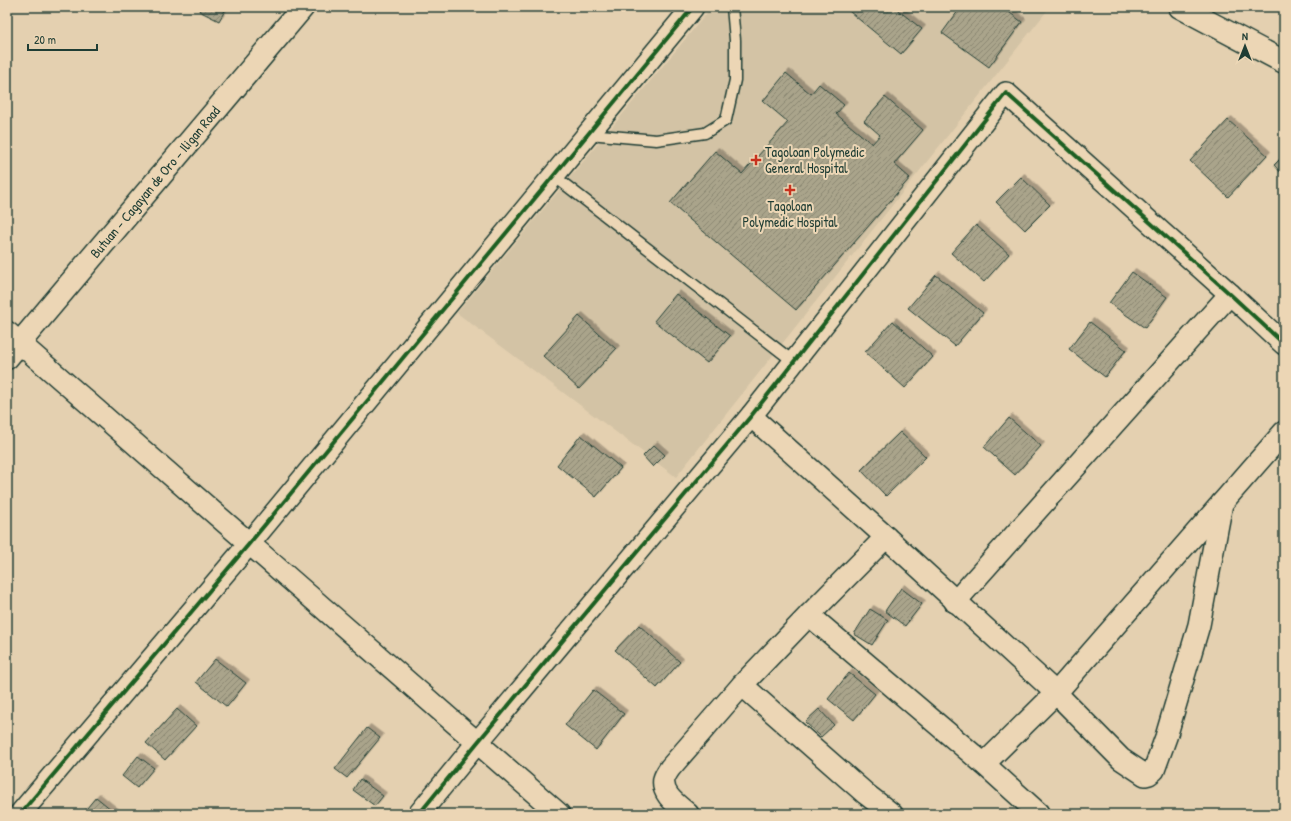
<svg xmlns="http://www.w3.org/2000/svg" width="1291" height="821" font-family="'Patrick Hand',sans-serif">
<defs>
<pattern id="building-hatch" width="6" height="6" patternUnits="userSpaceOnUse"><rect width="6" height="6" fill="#aaa48b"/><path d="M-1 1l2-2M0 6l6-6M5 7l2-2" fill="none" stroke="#8a8772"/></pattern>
<filter id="shadow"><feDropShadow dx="3.5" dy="-3.5" stdDeviation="0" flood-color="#0004"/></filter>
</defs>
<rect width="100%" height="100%" fill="#e4d0b0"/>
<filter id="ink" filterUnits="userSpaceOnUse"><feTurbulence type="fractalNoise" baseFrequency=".025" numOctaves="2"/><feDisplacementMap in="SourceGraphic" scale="8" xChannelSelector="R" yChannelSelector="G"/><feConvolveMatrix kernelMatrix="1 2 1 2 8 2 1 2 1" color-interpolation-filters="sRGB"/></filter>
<g filter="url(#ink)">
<path fill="#d3c3a5" d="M712,7H1050L676,477L457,313Z"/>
<g fill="url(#building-hatch)" stroke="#1f3d34" filter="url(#shadow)">
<path d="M201,7H227L219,21L199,11Z"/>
<path d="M844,7H894L922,29L901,54Z"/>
<path d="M961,7H1002L1022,22L989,67L942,33Z"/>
<path d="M786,73L811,94L819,84L844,105L836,114L872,144L880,135L864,121L885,97L923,130L894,164L910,178L796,310L670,203L715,151L742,174L788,122L763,101Z"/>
<path d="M1228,120L1267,155L1228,197L1190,161Z"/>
<path d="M1284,155V176L1274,165Z"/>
<path d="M1021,177L1050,205L1025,230L996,202Z"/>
<path d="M976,225L1009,254L984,282L951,253Z"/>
<path d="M1132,272L1167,297L1145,328L1109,303Z"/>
<path d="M936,275L983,313L955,346L908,308Z"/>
<path d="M676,294L730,336L707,363L654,321Z"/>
<path d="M579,316L616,349L579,389L543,356Z"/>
<path d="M893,321L933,357L905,388L865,352Z"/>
<path d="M1090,322L1126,350L1105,377L1069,349Z"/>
<path d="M1009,418L1041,446L1015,475L984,447Z"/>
<path d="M900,432L926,457L886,496L861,470Z"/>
<path d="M581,435L621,468L596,497L557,465Z"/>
<path d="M654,445L665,455L653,467L643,456Z"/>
<path d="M901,588L922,604L905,626L885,611Z"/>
<path d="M870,609L888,620L872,645L854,634Z"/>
<path d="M639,625L680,662L657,688L615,650Z"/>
<path d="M215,659L246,683L227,707L196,682Z"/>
<path d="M849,673L875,694L854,720L828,699Z"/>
<path d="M593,690L624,714L596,750L565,725Z"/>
<path d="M177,709L196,726L165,760L146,743Z"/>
<path d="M819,709L834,725L821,737L805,722Z"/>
<path d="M367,728L380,738L347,778L335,769Z"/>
<path d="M138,756L154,768L137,788L122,776Z"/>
<path d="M360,779L383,796L375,806L353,790Z"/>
<path d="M96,797L117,814H82Z"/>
</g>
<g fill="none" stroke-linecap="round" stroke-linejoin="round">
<defs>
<g id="lane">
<path d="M589,134L656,140L705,133L726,120L735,80V40L732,7"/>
<path d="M554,176L794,362"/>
</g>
<g id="street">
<path d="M7,332L559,814"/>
<path d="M751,416L886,537L1056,693L1121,759L1145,775L1149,774L1154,770L1166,737L1199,625L1222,503"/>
<path d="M955,602L1230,294"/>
<path d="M809,615L984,764L1038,813"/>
<path d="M742,685L866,794L892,814"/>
<path d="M984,764L1056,693L1284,432"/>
<path d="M20,814L249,544L693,7"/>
<path d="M419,814L477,743L751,416L1006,93L1230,294L1284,344"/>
<path d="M688,814C678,805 661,795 664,779C665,775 668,771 670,768L742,685L809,615L886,537"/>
</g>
<path id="secondary" d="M1180,7L1284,62"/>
<path id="highway" d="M7,358L303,7"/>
</defs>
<use href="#lane" stroke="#1f3d34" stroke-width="13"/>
<use href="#street" stroke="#1f3d34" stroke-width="24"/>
<use href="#secondary" stroke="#1f3d34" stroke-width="25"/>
<use href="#highway" stroke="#1f3d34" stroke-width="25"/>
<use href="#lane" stroke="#ecd6b5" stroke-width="10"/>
<use href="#street" stroke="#ecd6b5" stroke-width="21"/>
<use href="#secondary" stroke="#ecd6b5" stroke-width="22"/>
<use href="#highway" stroke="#ecd6b5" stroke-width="22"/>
<defs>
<g id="cycleway">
<path d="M20,814L249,544L693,7"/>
<path d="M419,814L477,743L751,416L1006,93L1230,294L1284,344"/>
</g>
</defs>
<use href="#cycleway" stroke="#ecd6b5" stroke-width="6"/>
<use href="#cycleway" stroke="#1b5e20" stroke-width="4"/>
</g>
</g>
<g fill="#c8321e" stroke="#ecd6b5" stroke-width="1.5">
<path d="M754 154h4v4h4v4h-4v4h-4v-4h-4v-4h4z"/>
<path d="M788 184h4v4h4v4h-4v4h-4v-4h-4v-4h4z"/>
</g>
<g text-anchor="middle" stroke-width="4" stroke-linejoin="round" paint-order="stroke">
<g font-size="14" fill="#1f3d34" stroke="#ecd6b5" text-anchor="start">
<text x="765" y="157">Tagoloan Polymedic<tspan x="765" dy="16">General Hospital</tspan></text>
<text x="790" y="211" text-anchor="middle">Tagoloan<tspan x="790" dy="16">Polymedic Hospital</tspan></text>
</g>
<g font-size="14" fill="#1f3d34" stroke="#ecd6b5">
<text transform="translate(155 182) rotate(-50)" y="5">Butuan – Cagayan de Oro – Iligan Road</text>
</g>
</g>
<rect width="1291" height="821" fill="none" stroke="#ecd6b5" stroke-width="24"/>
<rect x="12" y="12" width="1267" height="797" fill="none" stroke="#1f3d34" stroke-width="1.5" filter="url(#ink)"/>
<g transform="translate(1245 46)" stroke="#ecd6b5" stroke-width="3" paint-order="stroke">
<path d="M0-3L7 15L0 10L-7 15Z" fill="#1f3d34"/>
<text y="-6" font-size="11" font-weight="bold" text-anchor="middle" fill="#1f3d34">N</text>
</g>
<path d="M28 44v6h69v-6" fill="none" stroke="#1f3d34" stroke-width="2"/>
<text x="34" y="44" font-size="12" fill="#1f3d34" stroke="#ecd6b5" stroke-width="3" paint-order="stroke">20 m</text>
</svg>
